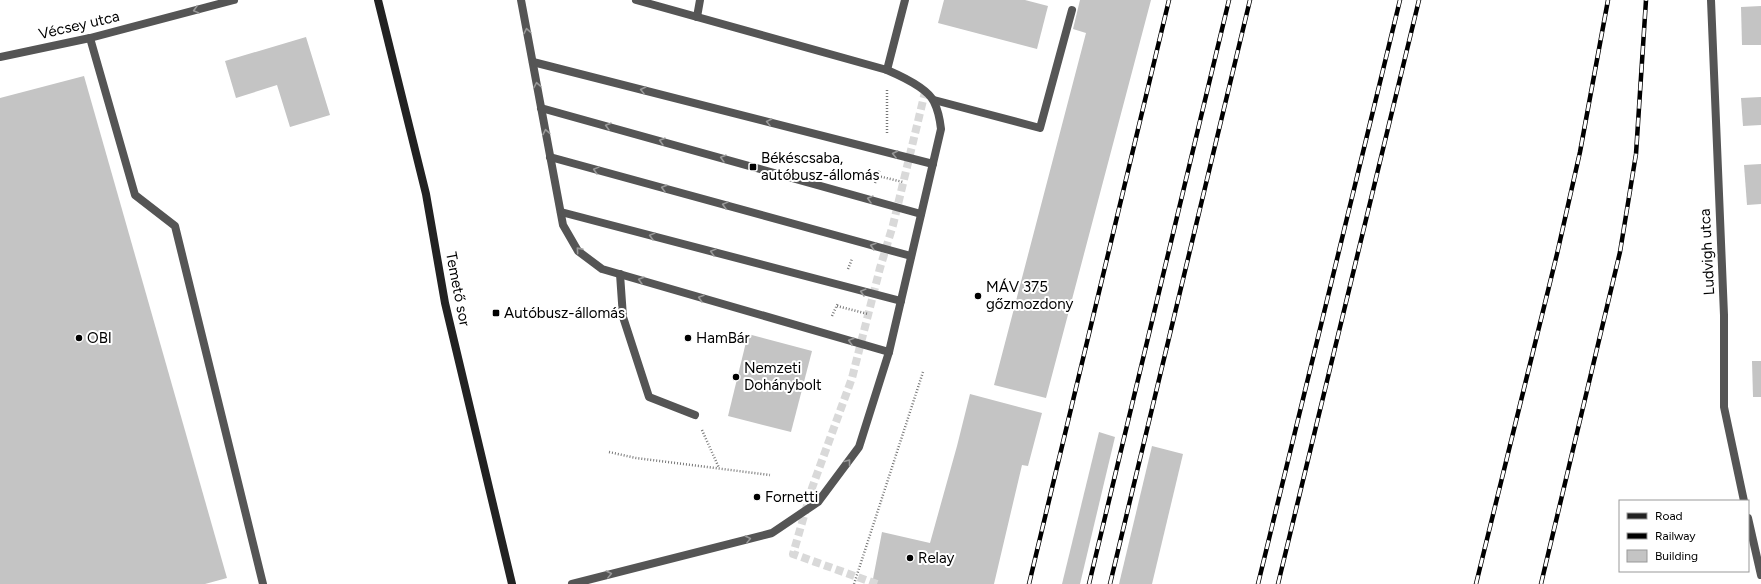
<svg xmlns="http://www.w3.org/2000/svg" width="1761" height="584" font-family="Figtree,sans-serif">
<rect width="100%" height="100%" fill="#fff"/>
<g fill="#c4c4c4">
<path d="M944,0H1025L1048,6L1037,49L938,23Z"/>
<path d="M1080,0H1151L1046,398L994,385L1086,33L1073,29Z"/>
<path d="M1761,6V45H1742L1741,7Z"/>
<path d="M306,37L330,115L290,127L277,85L236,98L225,61Z"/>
<path d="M84,76L227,578L205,584H0V98Z"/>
<path d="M1761,97V125L1743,126L1741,98Z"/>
<path d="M1761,164V204L1747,205L1744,165Z"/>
<path d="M748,334L812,351L791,432L728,416Z"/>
<path d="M1752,361H1761V397H1753Z"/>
<path d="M970,394L1042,413L1028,466L1022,465L994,584H872L882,532L930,543L957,446Z"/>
<path d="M1099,432L1115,437L1080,584H1062Z"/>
<path d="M1152,446L1183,454L1152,584H1119Z"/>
</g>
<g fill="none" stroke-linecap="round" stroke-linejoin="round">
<path stroke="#d9d9d9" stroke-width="8" stroke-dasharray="8 4" stroke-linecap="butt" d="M877,584L793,554L812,488L852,378L880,268L893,225L926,88"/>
<g stroke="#777" stroke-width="2.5" stroke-dasharray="1 2" stroke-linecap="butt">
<path d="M887,133V90"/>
<path d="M878,176L903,182"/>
<path d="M875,183L880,169"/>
<path d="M848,269L852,259"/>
<path d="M837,306L868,314"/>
<path d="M832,316L838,303"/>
<path d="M702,430L719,468"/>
<path d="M609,452L636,458L770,475"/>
<path d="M854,584L923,372"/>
</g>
<g stroke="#555" stroke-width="8">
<path d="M521,0L563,225L578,251L602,269L889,352L859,447L818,502L772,533L572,584"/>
<path d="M697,17L700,0"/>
<path d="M90,38L135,195L175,226L263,584"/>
<path d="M533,62L933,164"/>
<path d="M887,70L905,0"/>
<path d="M934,100L1040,128L1072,10"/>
<path d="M541,108L921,214"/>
<path d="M550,157L911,256"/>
<path d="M561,212L901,301"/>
<path d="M620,274L623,317L649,397L695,415"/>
</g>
<g stroke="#555" stroke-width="8">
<path d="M636,0L887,70C901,76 928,88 934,102C938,110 940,120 941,129L889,352"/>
<path d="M1711,0L1724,315V407L1744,501"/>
<path d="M0,57L90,38L234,0"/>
<path d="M1748,518L1761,575"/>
</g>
<path stroke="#222" stroke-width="8" d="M378,0L426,194L445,303L512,584"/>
<defs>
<g id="rail">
<path d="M1029,584L1169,0"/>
<path d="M1089,584L1229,0"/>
<path d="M1110,584L1250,0"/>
<path d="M1258,584L1400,0"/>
<path d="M1278,584L1419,0"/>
<path d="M1476,584L1557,254L1580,152L1608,0"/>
<path d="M1541,584L1620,252L1636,154L1646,0"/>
</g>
</defs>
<use href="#rail" stroke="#000" stroke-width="4.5"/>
<use href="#rail" stroke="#fff" stroke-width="3" stroke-dasharray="9" stroke-linecap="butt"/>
</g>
<defs><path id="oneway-chevron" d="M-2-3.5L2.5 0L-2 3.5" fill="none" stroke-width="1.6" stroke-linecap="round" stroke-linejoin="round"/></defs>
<g stroke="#999">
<use href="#oneway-chevron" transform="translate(196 10) rotate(165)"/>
<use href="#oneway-chevron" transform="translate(527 31) rotate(-101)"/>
<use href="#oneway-chevron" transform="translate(537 85) rotate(-100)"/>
<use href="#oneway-chevron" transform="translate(643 90) rotate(-166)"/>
<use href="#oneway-chevron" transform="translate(769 122) rotate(-166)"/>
<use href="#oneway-chevron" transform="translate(608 126) rotate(-164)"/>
<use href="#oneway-chevron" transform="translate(546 132) rotate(-101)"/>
<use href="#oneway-chevron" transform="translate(662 141) rotate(-164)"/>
<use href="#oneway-chevron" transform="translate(895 154) rotate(-166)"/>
<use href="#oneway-chevron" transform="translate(723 158) rotate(-164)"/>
<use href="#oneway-chevron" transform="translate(596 170) rotate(-165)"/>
<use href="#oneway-chevron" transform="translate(664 188) rotate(-164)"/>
<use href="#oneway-chevron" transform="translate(870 199) rotate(-165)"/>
<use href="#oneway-chevron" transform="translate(725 205) rotate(-165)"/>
<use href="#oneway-chevron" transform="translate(652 236) rotate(-165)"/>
<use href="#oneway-chevron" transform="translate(873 246) rotate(-164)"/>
<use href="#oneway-chevron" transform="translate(579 250) rotate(-131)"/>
<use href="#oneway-chevron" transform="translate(713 252) rotate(-165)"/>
<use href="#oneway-chevron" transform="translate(641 280) rotate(-164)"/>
<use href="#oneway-chevron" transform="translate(863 292) rotate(-165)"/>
<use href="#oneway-chevron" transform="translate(701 298) rotate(-164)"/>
<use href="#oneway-chevron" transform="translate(851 341) rotate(-164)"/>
<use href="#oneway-chevron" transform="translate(848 462) rotate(-53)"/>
<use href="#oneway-chevron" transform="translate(748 539) rotate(-14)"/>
<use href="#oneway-chevron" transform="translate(609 574) rotate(-14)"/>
</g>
<g fill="#000" stroke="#fff" stroke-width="1.5">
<rect x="749" y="163" width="8" height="8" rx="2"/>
<circle cx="978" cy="296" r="4"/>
<rect x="492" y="309" width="8" height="8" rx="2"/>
<circle cx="79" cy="338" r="4"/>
<circle cx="688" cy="338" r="4"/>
<circle cx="736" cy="377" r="4"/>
<circle cx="757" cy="497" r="4"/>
<circle cx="910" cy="558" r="4"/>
</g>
<g text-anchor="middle" stroke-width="4" stroke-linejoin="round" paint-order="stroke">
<g font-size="15" fill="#000" stroke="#fff">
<text transform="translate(79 25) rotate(-13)" y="5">Vécsey utca</text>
<text transform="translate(1707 252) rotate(-93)" y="5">Ludvigh utca</text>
<text transform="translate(458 289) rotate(79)" y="5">Temető sor</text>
</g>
<g font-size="15" fill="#000" stroke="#fff" text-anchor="start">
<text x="761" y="163">Békéscsaba,<tspan x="761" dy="17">autóbusz-állomás</tspan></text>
<text x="986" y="292">MÁV 375<tspan x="986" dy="17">gőzmozdony</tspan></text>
<text x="504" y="318">Autóbusz-állomás</text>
<text x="87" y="343">OBI</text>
<text x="696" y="343">HamBár</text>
<text x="744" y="373">Nemzeti<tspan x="744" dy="17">Dohánybolt</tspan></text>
<text x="765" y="502">Fornetti</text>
<text x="918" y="563">Relay</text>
</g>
</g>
<rect x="1619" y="500" width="130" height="72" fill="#ffffff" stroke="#999999"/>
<rect x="1627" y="513" width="20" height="6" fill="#222222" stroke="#999999"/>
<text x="1655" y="520" font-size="12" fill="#000000">Road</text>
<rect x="1627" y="533" width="20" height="6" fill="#000000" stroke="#999999"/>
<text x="1655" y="540" font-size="12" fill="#000000">Railway</text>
<rect x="1627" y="550" width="20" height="12" fill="#c4c4c4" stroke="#999999"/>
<text x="1655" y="560" font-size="12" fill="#000000">Building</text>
</svg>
